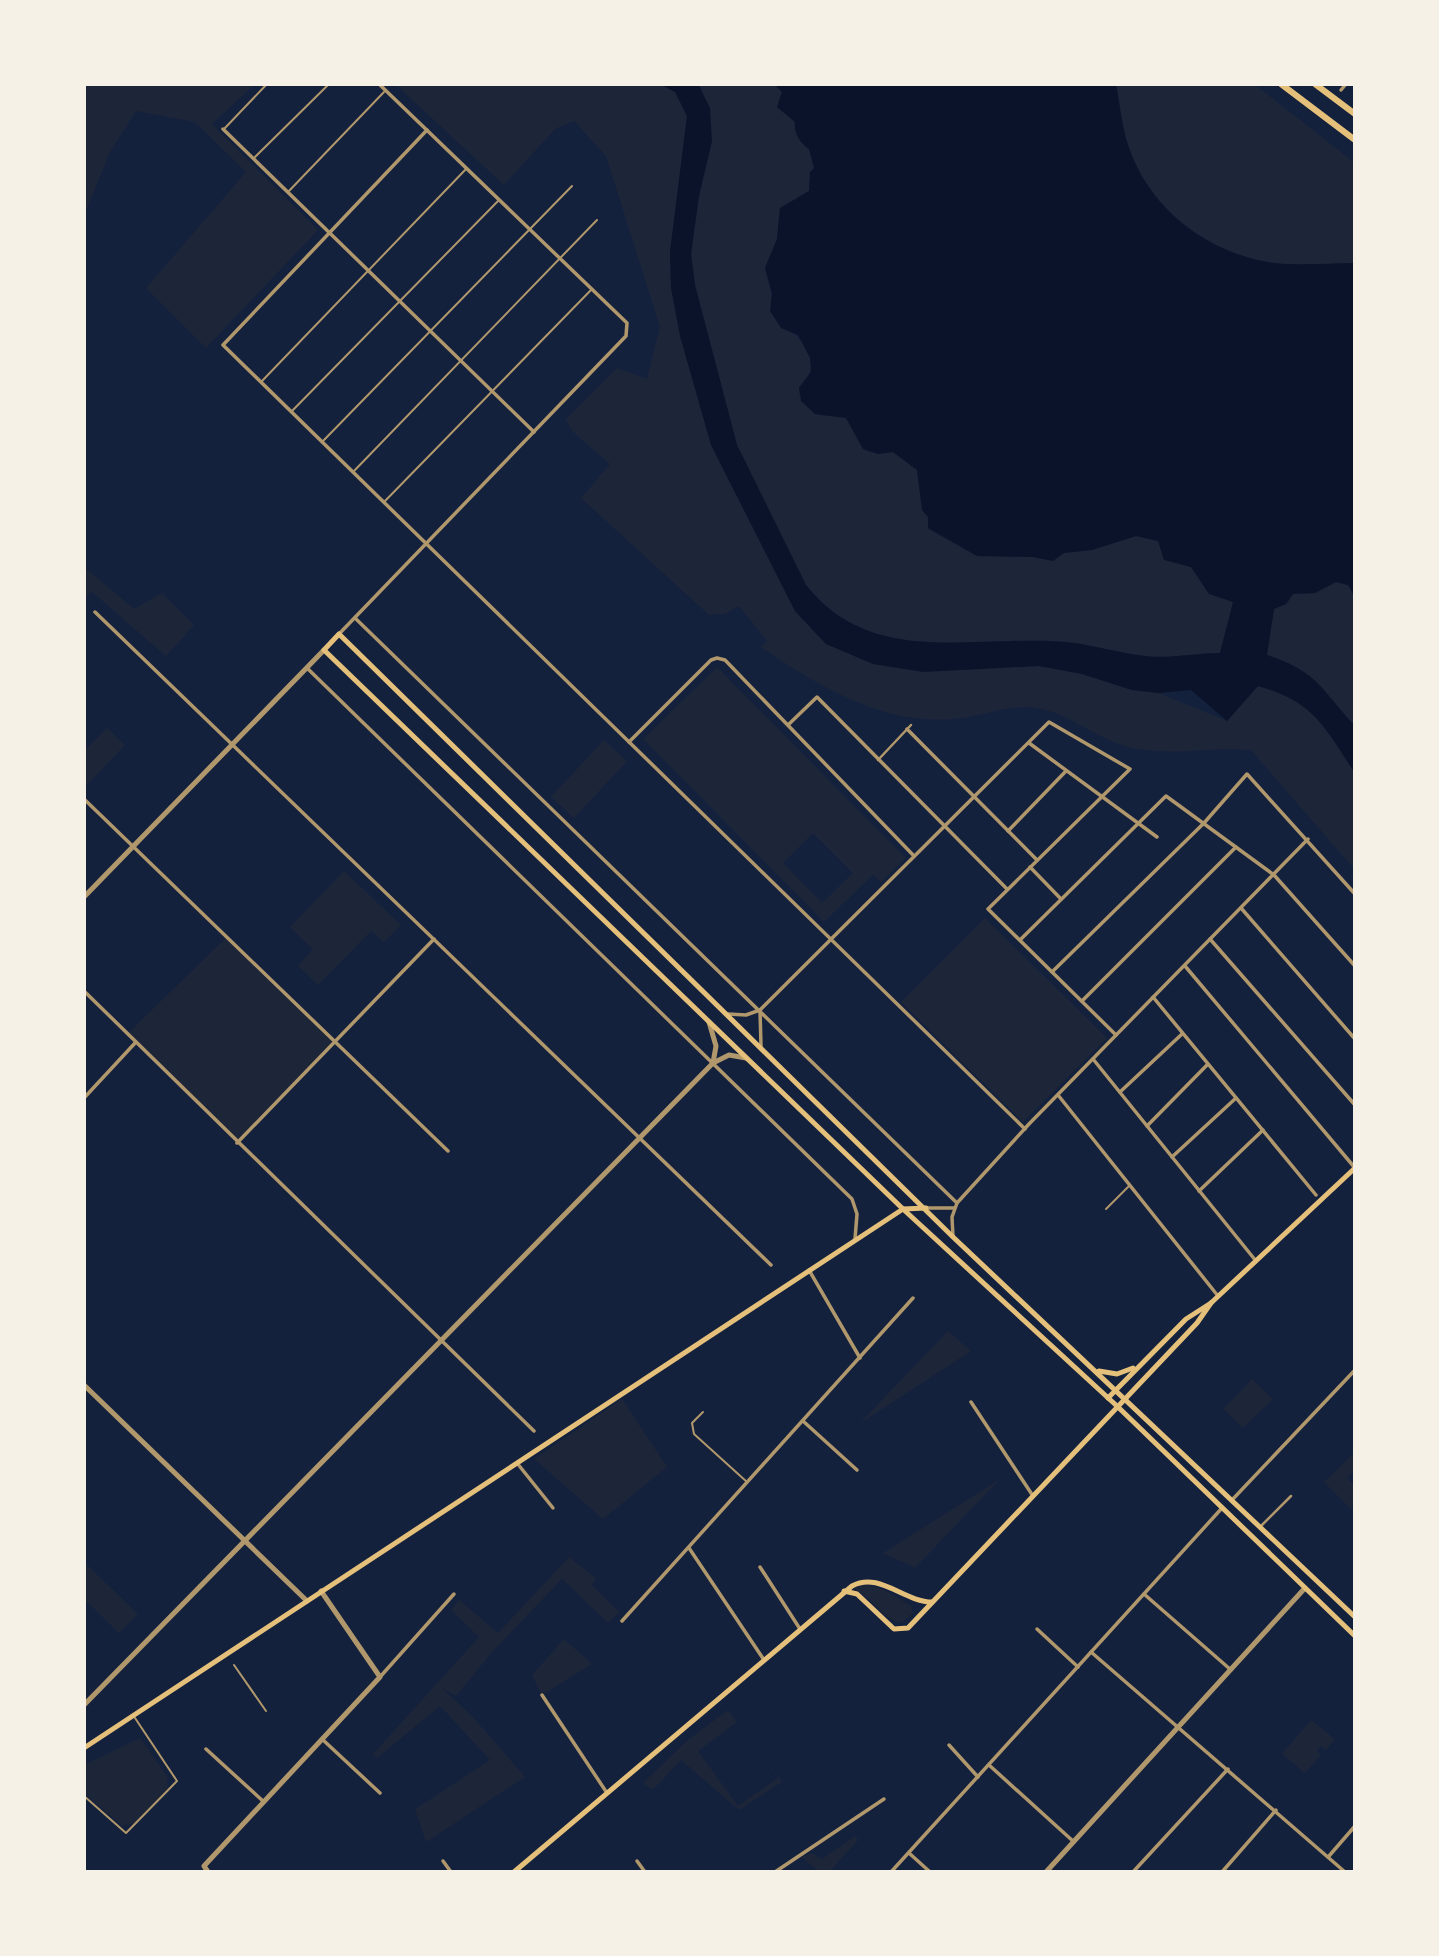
<svg xmlns="http://www.w3.org/2000/svg" width="1439" height="1956" font-family="'Golos Text',sans-serif">
<rect width="100%" height="100%" fill="#14213d"/>
<g fill="#1d2539" fill-rule="evenodd">
<path d="M84,84H255L212,124L318,230L206,348L146,288L246,172L195,122L136,111L110,152L84,216Z"/>
<path d="M395,84H660L675,92L687,116L670,252L671,288L711,445L795,611L826,644L990,667L1039,666L1082,674L1132,690L1159,693L1227,721L1258,686L1281,693L1308,707L1355,767V870L1251,750C1207,746 1162,759 1119,744C1088,733 1060,707 1025,707C1003,707 976,718 952,719C883,725 816,685 761,647L767,641L739,606L725,614L709,615L581,498L610,464L572,431L566,419L617,368L647,379L660,327L606,156L574,121L555,129L504,185Z"/>
<path d="M698,84H774L782,92L777,107L795,121C793,132 801,144 809,149L814,168L810,172L809,191L780,208L777,239L765,268L779,325C795,333 814,347 811,369C810,374 802,382 799,388L813,412L824,417L830,414L846,418L866,451L878,454L893,452L917,470C919,492 928,510 930,530L977,556L1033,557L1053,561L1063,553L1092,550L1136,536L1158,541L1163,551L1177,562L1191,567L1209,594L1234,601L1220,653C1196,653 1170,659 1146,656C1119,653 1093,645 1066,642C975,634 873,669 806,585L737,445L695,285L691,254L699,196L712,141L702,88Z"/>
<path d="M1116,84H1254L1355,163V263C1328,264 1300,266 1274,263C1209,253 1151,211 1129,148C1122,128 1120,105 1116,84Z"/>
<path d="M84,567L134,609L162,593L194,625L166,656L91,591L84,600Z"/>
<path d="M1336,582L1348,585L1355,597V726L1338,707L1266,656L1274,609L1286,604L1293,594L1315,593Z"/>
<path d="M717,667L906,858L881,882L873,875L824,922L643,739ZM813,833L853,873L822,903L783,863Z"/>
<path d="M107,728L125,745L84,788V751Z"/>
<path d="M604,740L627,761L574,818L551,797Z"/>
<path d="M344,871L401,925L384,942L371,931L318,985L298,966L313,949L290,927Z"/>
<path d="M985,918L1107,1038L1023,1122L901,1002Z"/>
<path d="M227,937L335,1041L237,1140L128,1033Z"/>
<path d="M948,1331L971,1351L859,1424Z"/>
<path d="M1252,1379L1273,1399L1243,1428L1223,1409Z"/>
<path d="M622,1399L667,1467L603,1519L534,1459Z"/>
<path d="M1354,1453L1355,1470L1347,1478L1355,1486L1352,1510L1324,1482Z"/>
<path d="M999,1480L915,1568L883,1553Z"/>
<path d="M569,1557L596,1578L592,1585L619,1612L608,1623L562,1579L494,1650L456,1696L442,1688L473,1717L525,1777L426,1842L415,1809L490,1760L440,1706L377,1758L373,1754L479,1637L451,1610L459,1600L498,1633Z"/>
<path d="M84,1562L138,1614L119,1633L84,1599Z"/>
<path d="M862,1585C880,1585 898,1597 912,1607L913,1613L903,1622C884,1623 872,1595 853,1589Z"/>
<path d="M564,1639L592,1664L542,1695L532,1675Z"/>
<path d="M728,1710L782,1782L739,1810L681,1760L653,1790L643,1783L689,1739ZM737,1722L778,1778L738,1806L698,1751Z"/>
<path d="M1311,1720L1335,1739L1326,1750L1321,1746L1317,1751L1321,1755L1305,1773L1282,1754Z"/>
<path d="M140,1738L167,1776L168,1788L136,1823L122,1826L84,1793V1765Z"/>
<path d="M855,1836L858,1840L829,1872H819L802,1857L812,1853L822,1859Z"/>
</g>
<path fill="#0b132b" d="M660,84H698L710,108L712,141L699,196L691,254L695,285L737,445L806,585C872,669 975,634 1066,642C1093,645 1119,653 1145,656C1169,659 1196,653 1220,653L1233,602L1209,594L1191,567L1164,560L1158,541L1136,536L1092,550L1064,553L1053,561L1033,557L977,556L928,528V517L922,510L917,470L893,452L878,454L863,449L846,418L815,414L801,401L799,388L811,372L810,358L798,335L781,328L770,311L772,293L765,268L777,239L780,208L809,191L810,172L814,168L809,149C801,144 793,132 795,122L777,107L782,92L774,84H1116C1120,105 1122,128 1129,148C1151,211 1209,254 1274,263C1301,266 1328,263 1355,263V597L1348,585L1336,582L1315,593L1293,594L1286,604L1274,609L1267,655C1317,671 1321,689 1355,726V773C1323,726 1316,703 1258,686L1227,721L1191,690L1159,693L1132,690L1082,674L1039,666L923,672L873,664L826,644L795,611L711,445L680,336L671,288L670,252L687,116L675,92Z"/>
<g fill="none" stroke-linecap="round" stroke-linejoin="round">
<g stroke="#b1986c" stroke-width="2">
<path d="M224,129L267,84"/>
<path d="M254,158L329,84"/>
<path d="M288,192L384,92"/>
<path d="M262,381L467,168"/>
<path d="M292,411L499,200"/>
<path d="M323,441L572,186"/>
<path d="M354,471L597,220"/>
<path d="M385,501L591,290"/>
<path d="M1106,1209L1130,1185"/>
<path d="M703,1412L692,1423L694,1434L747,1482"/>
<path d="M234,1665L266,1711"/>
<path d="M84,1796L126,1833L177,1781L135,1718"/>
</g>
<g stroke="#b1986c" stroke-width="2.5">
<path d="M878,760L911,725"/>
<path d="M1261,1526L1291,1496"/>
</g>
<g stroke="#b1986c" stroke-width="3.5">
<path d="M1341,90L1346,84"/>
<path d="M223,129L534,432"/>
<path d="M427,130L223,345L1025,1129"/>
<path d="M95,612L771,1265"/>
<path d="M355,618L957,1203"/>
<path d="M339,634L626,336L627,323L379,84"/>
<path d="M307,668L852,1199L857,1214L855,1239"/>
<path d="M788,725L817,697L1007,889"/>
<path d="M907,729L1037,860"/>
<path d="M629,742L711,660L717,658L725,660L914,856"/>
<path d="M1029,743L1157,837"/>
<path d="M84,799L448,1151"/>
<path d="M1008,831L1066,771"/>
<path d="M1030,867L1061,899"/>
<path d="M1241,908L1355,1039"/>
<path d="M1210,939L1355,1105"/>
<path d="M1020,940L1166,796L1274,875L1355,966"/>
<path d="M1185,966L1355,1168"/>
<path d="M1052,972L1204,823L1247,774L1355,894"/>
<path d="M84,991L534,1431"/>
<path d="M1153,997L1316,1195"/>
<path d="M1082,1001L1236,847"/>
<path d="M760,1010L761,1046"/>
<path d="M728,1014L746,1015L760,1010L1049,722L1130,769L988,909L1116,1035"/>
<path d="M1093,1059L1256,1261"/>
<path d="M1120,1092L1182,1034"/>
<path d="M1058,1095L1218,1296"/>
<path d="M84,1098L136,1042"/>
<path d="M1147,1126L1208,1064"/>
<path d="M237,1143L434,939"/>
<path d="M1172,1157L1236,1098"/>
<path d="M1199,1191L1263,1130"/>
<path d="M926,1208H954"/>
<path d="M953,1237L952,1217L957,1203L1029,1124L1308,839"/>
<path d="M809,1270L860,1358"/>
<path d="M971,1402L1033,1496"/>
<path d="M803,1421L857,1470"/>
<path d="M517,1463L553,1508"/>
<path d="M1232,1500L1355,1370"/>
<path d="M689,1548L764,1660"/>
<path d="M760,1567L800,1629"/>
<path d="M1144,1594L1231,1670"/>
<path d="M622,1621L913,1298"/>
<path d="M1037,1629L1078,1667"/>
<path d="M1091,1652L1345,1872"/>
<path d="M380,1677L454,1594"/>
<path d="M542,1695L607,1793"/>
<path d="M322,1739L380,1793"/>
<path d="M949,1745L978,1777"/>
<path d="M206,1749L264,1802"/>
<path d="M989,1765L1074,1842"/>
<path d="M909,1853L930,1872"/>
<path d="M1329,1856L1355,1826"/>
<path d="M443,1861L451,1872"/>
<path d="M637,1861L645,1872"/>
<path d="M775,1872L884,1799"/>
<path d="M891,1872L1222,1508"/>
<path d="M1133,1872L1228,1769"/>
<path d="M1222,1872L1276,1810"/>
</g>
<g stroke="#b1986c" stroke-width="5">
<path d="M84,897L324,650"/>
<path d="M709,1022L716,1046L713,1063"/>
<path d="M84,1385L307,1601"/>
<path d="M84,1705L713,1063L729,1055L746,1058"/>
<path d="M208,1872L204,1866L380,1677L321,1591"/>
<path d="M1046,1872L1305,1588"/>
</g>
<g stroke="#e5c07b" stroke-width="5">
<path d="M903,1209L926,1208"/>
<path d="M1099,1371L1117,1374L1133,1368"/>
<path d="M1108,1398L1186,1319L1211,1303L1355,1168"/>
<path d="M844,1591L857,1594L894,1629L908,1628L1197,1323L1211,1303"/>
<path d="M1355,1617L953,1237L339,634L324,650L903,1209L1118,1407L1355,1636"/>
<path d="M84,1748L903,1209"/>
<path d="M514,1872L852,1586C879,1571 904,1602 932,1602"/>
</g>
<g stroke="#e5c07b" stroke-width="6">
<path d="M1281,84L1355,140"/>
<path d="M1315,84L1355,114"/>
</g>
</g>
<rect width="1439" height="1956" fill="none" stroke="#f6f1e7" stroke-width="172"/>
</svg>
